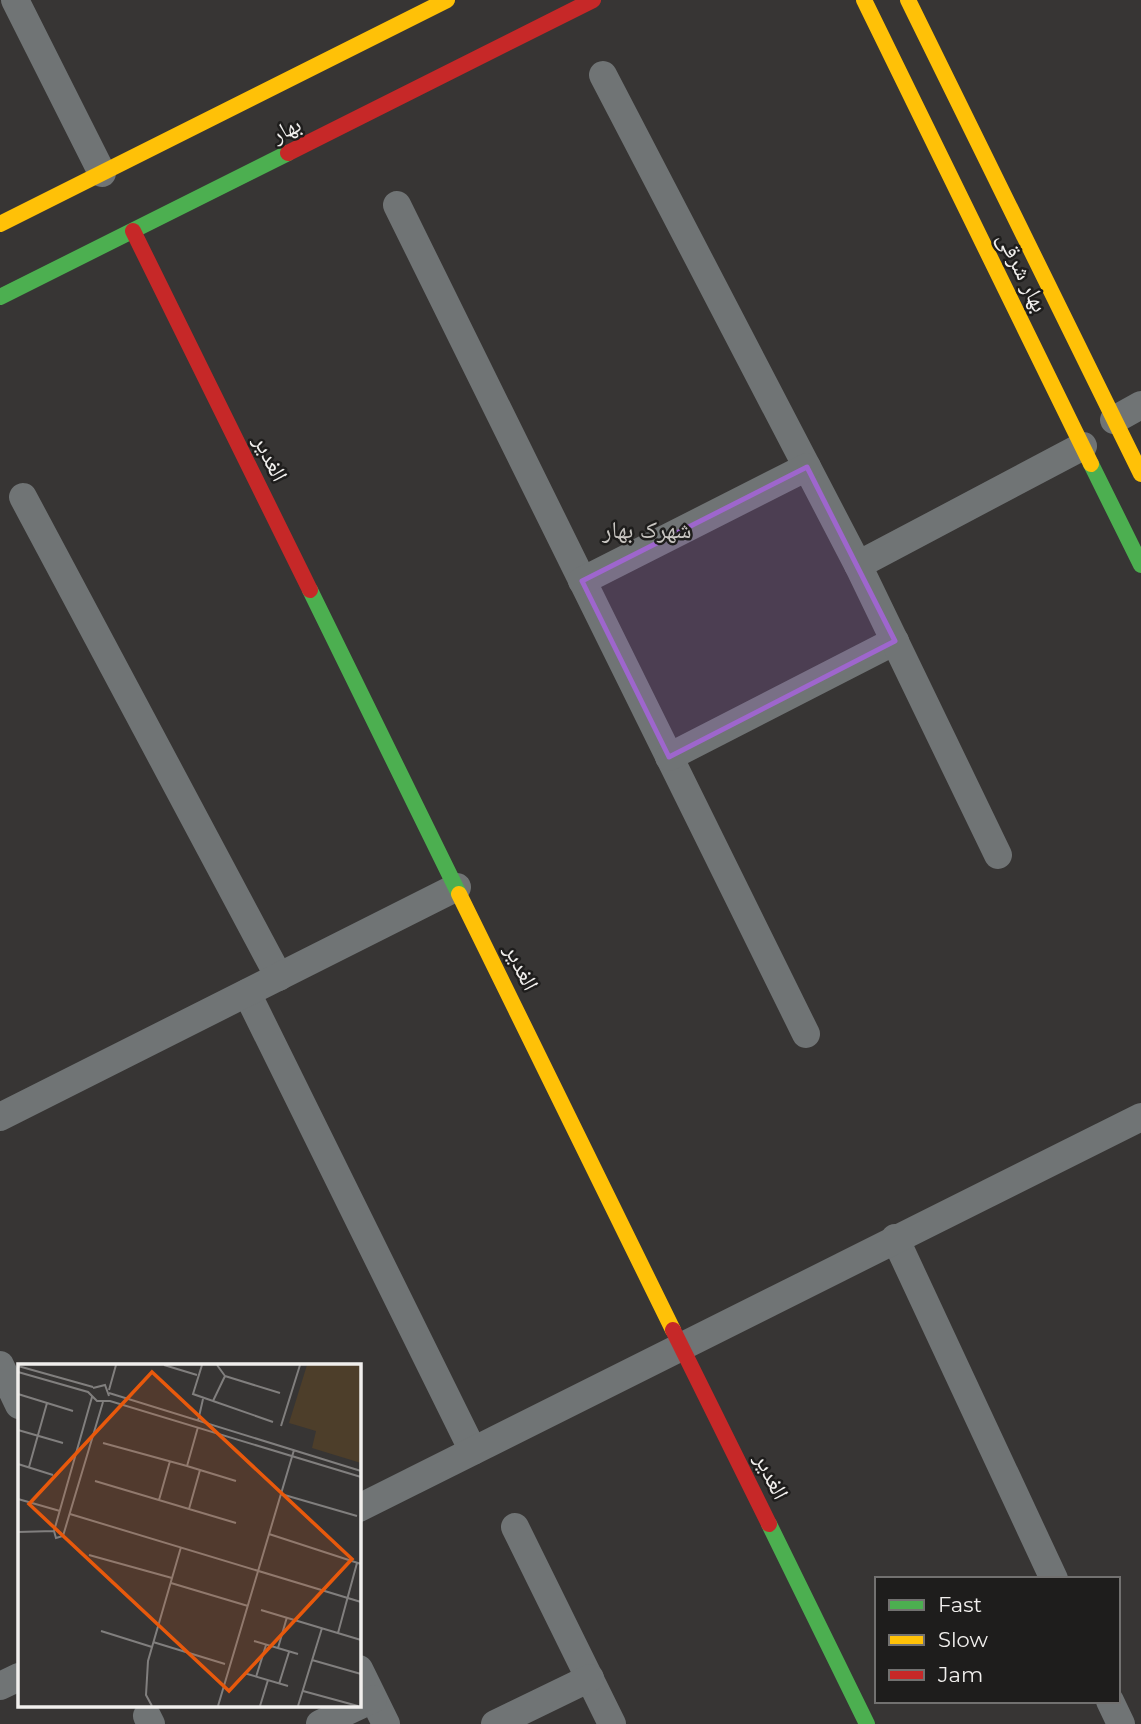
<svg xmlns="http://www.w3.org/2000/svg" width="1141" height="1724" font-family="Montserrat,'Noto Naskh Arabic',sans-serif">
<rect width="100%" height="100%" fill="#373534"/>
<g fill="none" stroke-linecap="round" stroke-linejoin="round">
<g stroke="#707475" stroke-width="28">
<path d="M15,0L102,173"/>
<path d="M603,75L858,565"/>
<path d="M397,205L806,1034"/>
<path d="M1114,420L1141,405"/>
<path d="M23,497L279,977"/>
<path d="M582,581L807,467"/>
<path d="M669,757L895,641"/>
<path d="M998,855L858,565L1083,446"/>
<path d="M247,993L473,1451"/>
<path d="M0,1117L457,887"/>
<path d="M895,1238L1054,1579"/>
<path d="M0,1365L19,1405"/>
<path d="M359,1508L1141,1117"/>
<path d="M515,1527L612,1724"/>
<path d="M359,1669L386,1724"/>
<path d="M0,1686L19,1677"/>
<path d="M1110,1701L1121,1724"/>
<path d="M147,1716L151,1724"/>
<path d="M320,1724L373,1699"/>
<path d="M495,1724L590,1678"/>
</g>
<g stroke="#4caf50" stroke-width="16">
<path d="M0,297L288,153"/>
<path d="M1091,464L1141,565"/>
<path d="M310,590L459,894"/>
<path d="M769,1524L867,1724"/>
</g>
<g stroke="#ffc107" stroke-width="16">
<path d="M864,0L1091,464"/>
<path d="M908,0L1141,474"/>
<path d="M0,224L447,0"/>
<path d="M459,894L673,1330"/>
</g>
<g stroke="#c62828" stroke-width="16">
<path d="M288,153L593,0"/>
<path d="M133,231L310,590"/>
<path d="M673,1330L769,1524"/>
</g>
</g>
<path fill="#9e66cd" fill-opacity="0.2" stroke="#9e66cd" stroke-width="5" stroke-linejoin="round" d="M807,467L895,641L669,757L582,581Z"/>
<g text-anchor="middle" stroke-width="5" stroke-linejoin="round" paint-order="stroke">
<g font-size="23" fill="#f1efed" stroke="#1e1d1c">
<text transform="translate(286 129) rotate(-27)" y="8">بهار</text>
<text transform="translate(1023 272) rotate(64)" y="8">بهار شرقی</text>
<text transform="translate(271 458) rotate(64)" y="8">الغدیر</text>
<text transform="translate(522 967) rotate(64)" y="8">الغدیر</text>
<text transform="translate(772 1476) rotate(64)" y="8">الغدیر</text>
</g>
<g font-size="24" fill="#c8c5c1" stroke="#1e1d1c">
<text x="647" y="538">شهرک بهار</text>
</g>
</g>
<g transform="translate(18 1364)">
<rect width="343" height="343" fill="#373534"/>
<path d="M289,1H343V99L294,84L298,67L271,59Z" fill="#4d3e2a"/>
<path fill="none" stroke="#817f7e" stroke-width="2" d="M146,1L179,11M184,1L175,30L195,37L207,12L199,1M0,2L75,23M0,8L70,28L79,37H92L343,113M207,12L262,29M75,24L87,21L91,32M91,26L98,1M91,29L343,107M0,30L55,47M74,33L36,167L38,174L45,172L85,38M195,37L255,58M180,57L185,35M263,62L282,1M180,63L169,102L218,117M0,66L45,79M85,79L169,102M0,100L35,111M11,103L29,39M77,117L218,159M263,130L339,152M0,135L42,147M141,136L152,97M171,145L182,106M52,150L343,238M0,168L36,167M251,170L343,200M71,191L154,214M153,219L230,242M243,246L343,276M83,267L134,283M320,269L339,199M236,277L280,290M135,278L207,300M260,284L269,253M294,296L343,310M226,309L270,322M238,313L248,281M261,320L271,288M285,327L340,342M134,342L128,331L130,297L163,183M200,342L276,86M242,342L250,316M280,342L304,264"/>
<path fill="#e8590c" fill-opacity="0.15" stroke="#e8590c" stroke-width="3.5" d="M134,8L334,195L211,327L11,140Z"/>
<rect width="343" height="343" fill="none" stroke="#f1efed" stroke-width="3.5"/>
</g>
<rect x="875" y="1577" width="245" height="126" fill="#1e1d1c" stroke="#727170" stroke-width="2"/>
<rect x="889" y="1600" width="35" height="10" fill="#4caf50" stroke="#727170" stroke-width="2"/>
<text x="938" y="1612" font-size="21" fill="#f1efed">Fast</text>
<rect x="889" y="1635" width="35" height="10" fill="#ffc107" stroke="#727170" stroke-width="2"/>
<text x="938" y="1647" font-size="21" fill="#f1efed">Slow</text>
<rect x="889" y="1670" width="35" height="10" fill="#c62828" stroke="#727170" stroke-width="2"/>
<text x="938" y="1682" font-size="21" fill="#f1efed">Jam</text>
</svg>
